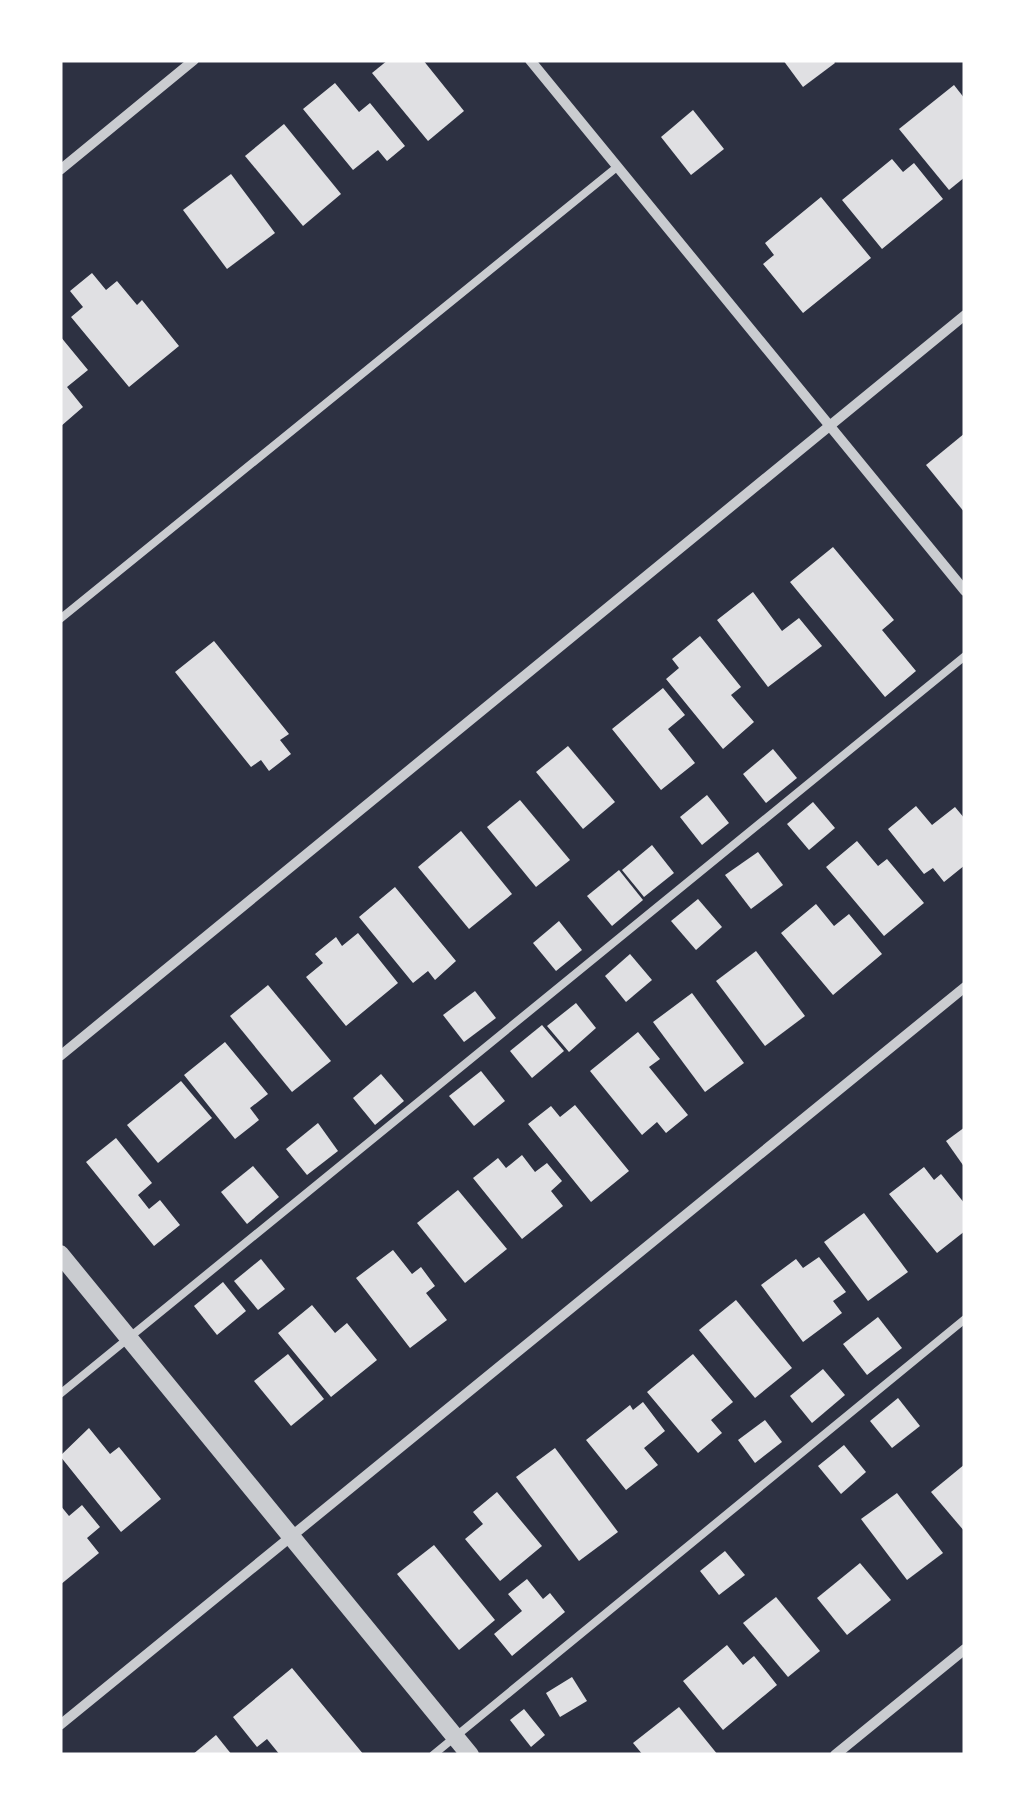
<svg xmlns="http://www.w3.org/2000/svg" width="1025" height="1815" font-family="'Fira Sans Condensed',sans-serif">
<rect width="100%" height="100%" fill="#2d3142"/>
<g fill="#e0e0e3">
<path d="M388,60H423L464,111L428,141L372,73Z"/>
<path d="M783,60H833L835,63L803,87Z"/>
<path d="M335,83L359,112L370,103L405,146L387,161L378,150L353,170L303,109Z"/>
<path d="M954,85L965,99V177L949,190L899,129Z"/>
<path d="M693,110L724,149L691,175L661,137Z"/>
<path d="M284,124L341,194L303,226L245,156Z"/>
<path d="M892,159L903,172L914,163L943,199L882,249L842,200Z"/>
<path d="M231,174L275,233L227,269L183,210Z"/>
<path d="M821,197L871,258L803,313L763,264L774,255L765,243Z"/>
<path d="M92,273L106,290L117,281L137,305L142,300L179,346L129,387L71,317L83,307L70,291Z"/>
<path d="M60,336L88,370L67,387L83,407L60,427Z"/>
<path d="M965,433V513L926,465Z"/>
<path d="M833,547L894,620L882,630L916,671L885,697L790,582Z"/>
<path d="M753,592L782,631L799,618L822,646L768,687L717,620Z"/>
<path d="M700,636L741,687L731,695L754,722L723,749L666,679L679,668L672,659Z"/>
<path d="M214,641L289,734L280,740L291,754L269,771L261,760L251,767L175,672Z"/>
<path d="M663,688L685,715L668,729L695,763L661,790L612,729Z"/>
<path d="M568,746L615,802L583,829L536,772Z"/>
<path d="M773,749L797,778L766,803L743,774Z"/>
<path d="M707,795L729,823L702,845L680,817Z"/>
<path d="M520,800L570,860L536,887L487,827Z"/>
<path d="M813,802L835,828L809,850L787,824Z"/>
<path d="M916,806L932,825L955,807L965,819V865L944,882L933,868L924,874L888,829Z"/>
<path d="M461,831L512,894L469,929L418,867Z"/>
<path d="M857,841L878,866L887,859L924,903L884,936L826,867Z"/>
<path d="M652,845L674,873L644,897L622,870Z"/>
<path d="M758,852L783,885L751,909L725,875Z"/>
<path d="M619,870L643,900L612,926L587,896Z"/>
<path d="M395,887L456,961L435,980L428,971L413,983L359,917Z"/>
<path d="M698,899L722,927L696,950L671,921Z"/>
<path d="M816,904L834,926L849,914L882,954L833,995L781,933Z"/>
<path d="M559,921L582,950L556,971L533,943Z"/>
<path d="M358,933L398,983L346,1026L306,977L323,963L315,954L336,937L342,946Z"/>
<path d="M756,951L805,1016L765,1046L716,981Z"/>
<path d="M630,954L652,980L626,1002L605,976Z"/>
<path d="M268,985L331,1061L292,1092L230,1016Z"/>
<path d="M475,991L496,1018L464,1042L443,1015Z"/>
<path d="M692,993L744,1063L705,1092L653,1022Z"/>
<path d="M576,1003L596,1028L569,1052L547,1026Z"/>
<path d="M542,1025L564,1051L532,1078L510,1051Z"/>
<path d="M638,1032L660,1059L649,1067L688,1115L666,1133L657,1122L642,1135L590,1071Z"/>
<path d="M225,1042L268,1094L250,1108L259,1120L235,1139L184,1075Z"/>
<path d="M481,1071L505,1101L474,1126L449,1096Z"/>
<path d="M381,1074L404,1101L375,1125L353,1098Z"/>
<path d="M181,1081L212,1118L158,1163L127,1125Z"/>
<path d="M575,1105L629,1171L591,1202L528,1124L551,1106L560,1117Z"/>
<path d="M318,1123L338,1151L307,1175L286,1149Z"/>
<path d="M965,1127V1168L946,1141Z"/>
<path d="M116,1138L152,1183L138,1195L149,1209L160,1200L180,1225L154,1246L86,1162Z"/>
<path d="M522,1155L535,1172L547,1163L562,1181L551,1191L563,1206L522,1239L473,1178L498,1158L506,1168Z"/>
<path d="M253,1166L279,1197L247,1224L221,1192Z"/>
<path d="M924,1167L934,1180L941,1174L965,1204V1231L937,1253L889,1194Z"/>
<path d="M458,1190L507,1249L465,1283L417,1223Z"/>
<path d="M864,1213L908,1272L868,1301L824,1242Z"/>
<path d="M393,1250L412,1274L421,1267L435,1286L426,1293L447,1320L410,1348L356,1278Z"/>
<path d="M819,1257L846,1292L833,1301L842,1313L803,1342L761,1285L796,1259L803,1268Z"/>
<path d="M261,1259L285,1289L258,1310L234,1281Z"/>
<path d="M223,1282L246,1311L217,1335L194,1306Z"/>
<path d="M736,1300L792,1368L755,1398L699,1330Z"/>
<path d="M312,1305L335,1333L347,1323L377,1360L331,1397L278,1333Z"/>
<path d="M878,1317L902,1348L867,1375L843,1344Z"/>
<path d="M288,1354L324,1399L291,1426L254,1381Z"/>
<path d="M693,1354L733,1402L711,1420L722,1433L698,1453L647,1392Z"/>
<path d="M823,1369L845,1395L812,1423L790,1396Z"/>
<path d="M898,1398L920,1426L892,1448L870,1421Z"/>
<path d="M643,1402L665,1431L644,1448L658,1465L626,1490L586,1440L630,1405L633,1410Z"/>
<path d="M765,1420L782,1442L755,1463L738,1440Z"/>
<path d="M89,1428L110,1454L119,1447L161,1499L121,1532L60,1456Z"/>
<path d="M844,1445L866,1472L841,1494L818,1466Z"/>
<path d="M555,1448L618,1532L579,1561L516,1477Z"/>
<path d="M965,1464V1532L931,1492Z"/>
<path d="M497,1492L542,1546L500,1581L465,1539L483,1524L473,1512Z"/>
<path d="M897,1493L943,1553L907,1580L861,1519Z"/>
<path d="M60,1505L69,1516L82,1505L100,1527L87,1538L99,1553L60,1585Z"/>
<path d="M434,1545L495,1620L459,1650L397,1574Z"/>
<path d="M725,1551L745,1575L719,1595L700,1571Z"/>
<path d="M860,1563L891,1600L847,1635L817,1598Z"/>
<path d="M527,1579L543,1599L550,1593L565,1612L512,1656L494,1634L522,1611L508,1594Z"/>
<path d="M776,1597L820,1651L788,1677L743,1623Z"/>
<path d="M727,1645L743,1665L754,1656L777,1685L723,1730L683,1681Z"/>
<path d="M292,1668L364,1755H280L267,1739L257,1747L233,1717Z"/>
<path d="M572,1677L587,1701L560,1717L546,1693Z"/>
<path d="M679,1707L718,1755H643L633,1743Z"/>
<path d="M524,1709L545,1735L531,1747L510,1720Z"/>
<path d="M216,1735L232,1755H192Z"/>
</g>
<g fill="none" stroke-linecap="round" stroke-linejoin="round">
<g stroke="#caccd0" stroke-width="8">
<path d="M60,619L617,167"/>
<path d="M60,1394L965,656"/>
<path d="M433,1755L965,1319"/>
</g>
<g stroke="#caccd0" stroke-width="10">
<path d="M530,60L965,591"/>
<path d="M60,170L194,60"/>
<path d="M60,1056L965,315"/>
<path d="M60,1725L965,987"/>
<path d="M835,1755L965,1649"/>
</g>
<path stroke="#caccd0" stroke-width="18" d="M60,1254L470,1755"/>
</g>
<rect width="1025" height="1815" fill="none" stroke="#ffffff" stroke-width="125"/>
</svg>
